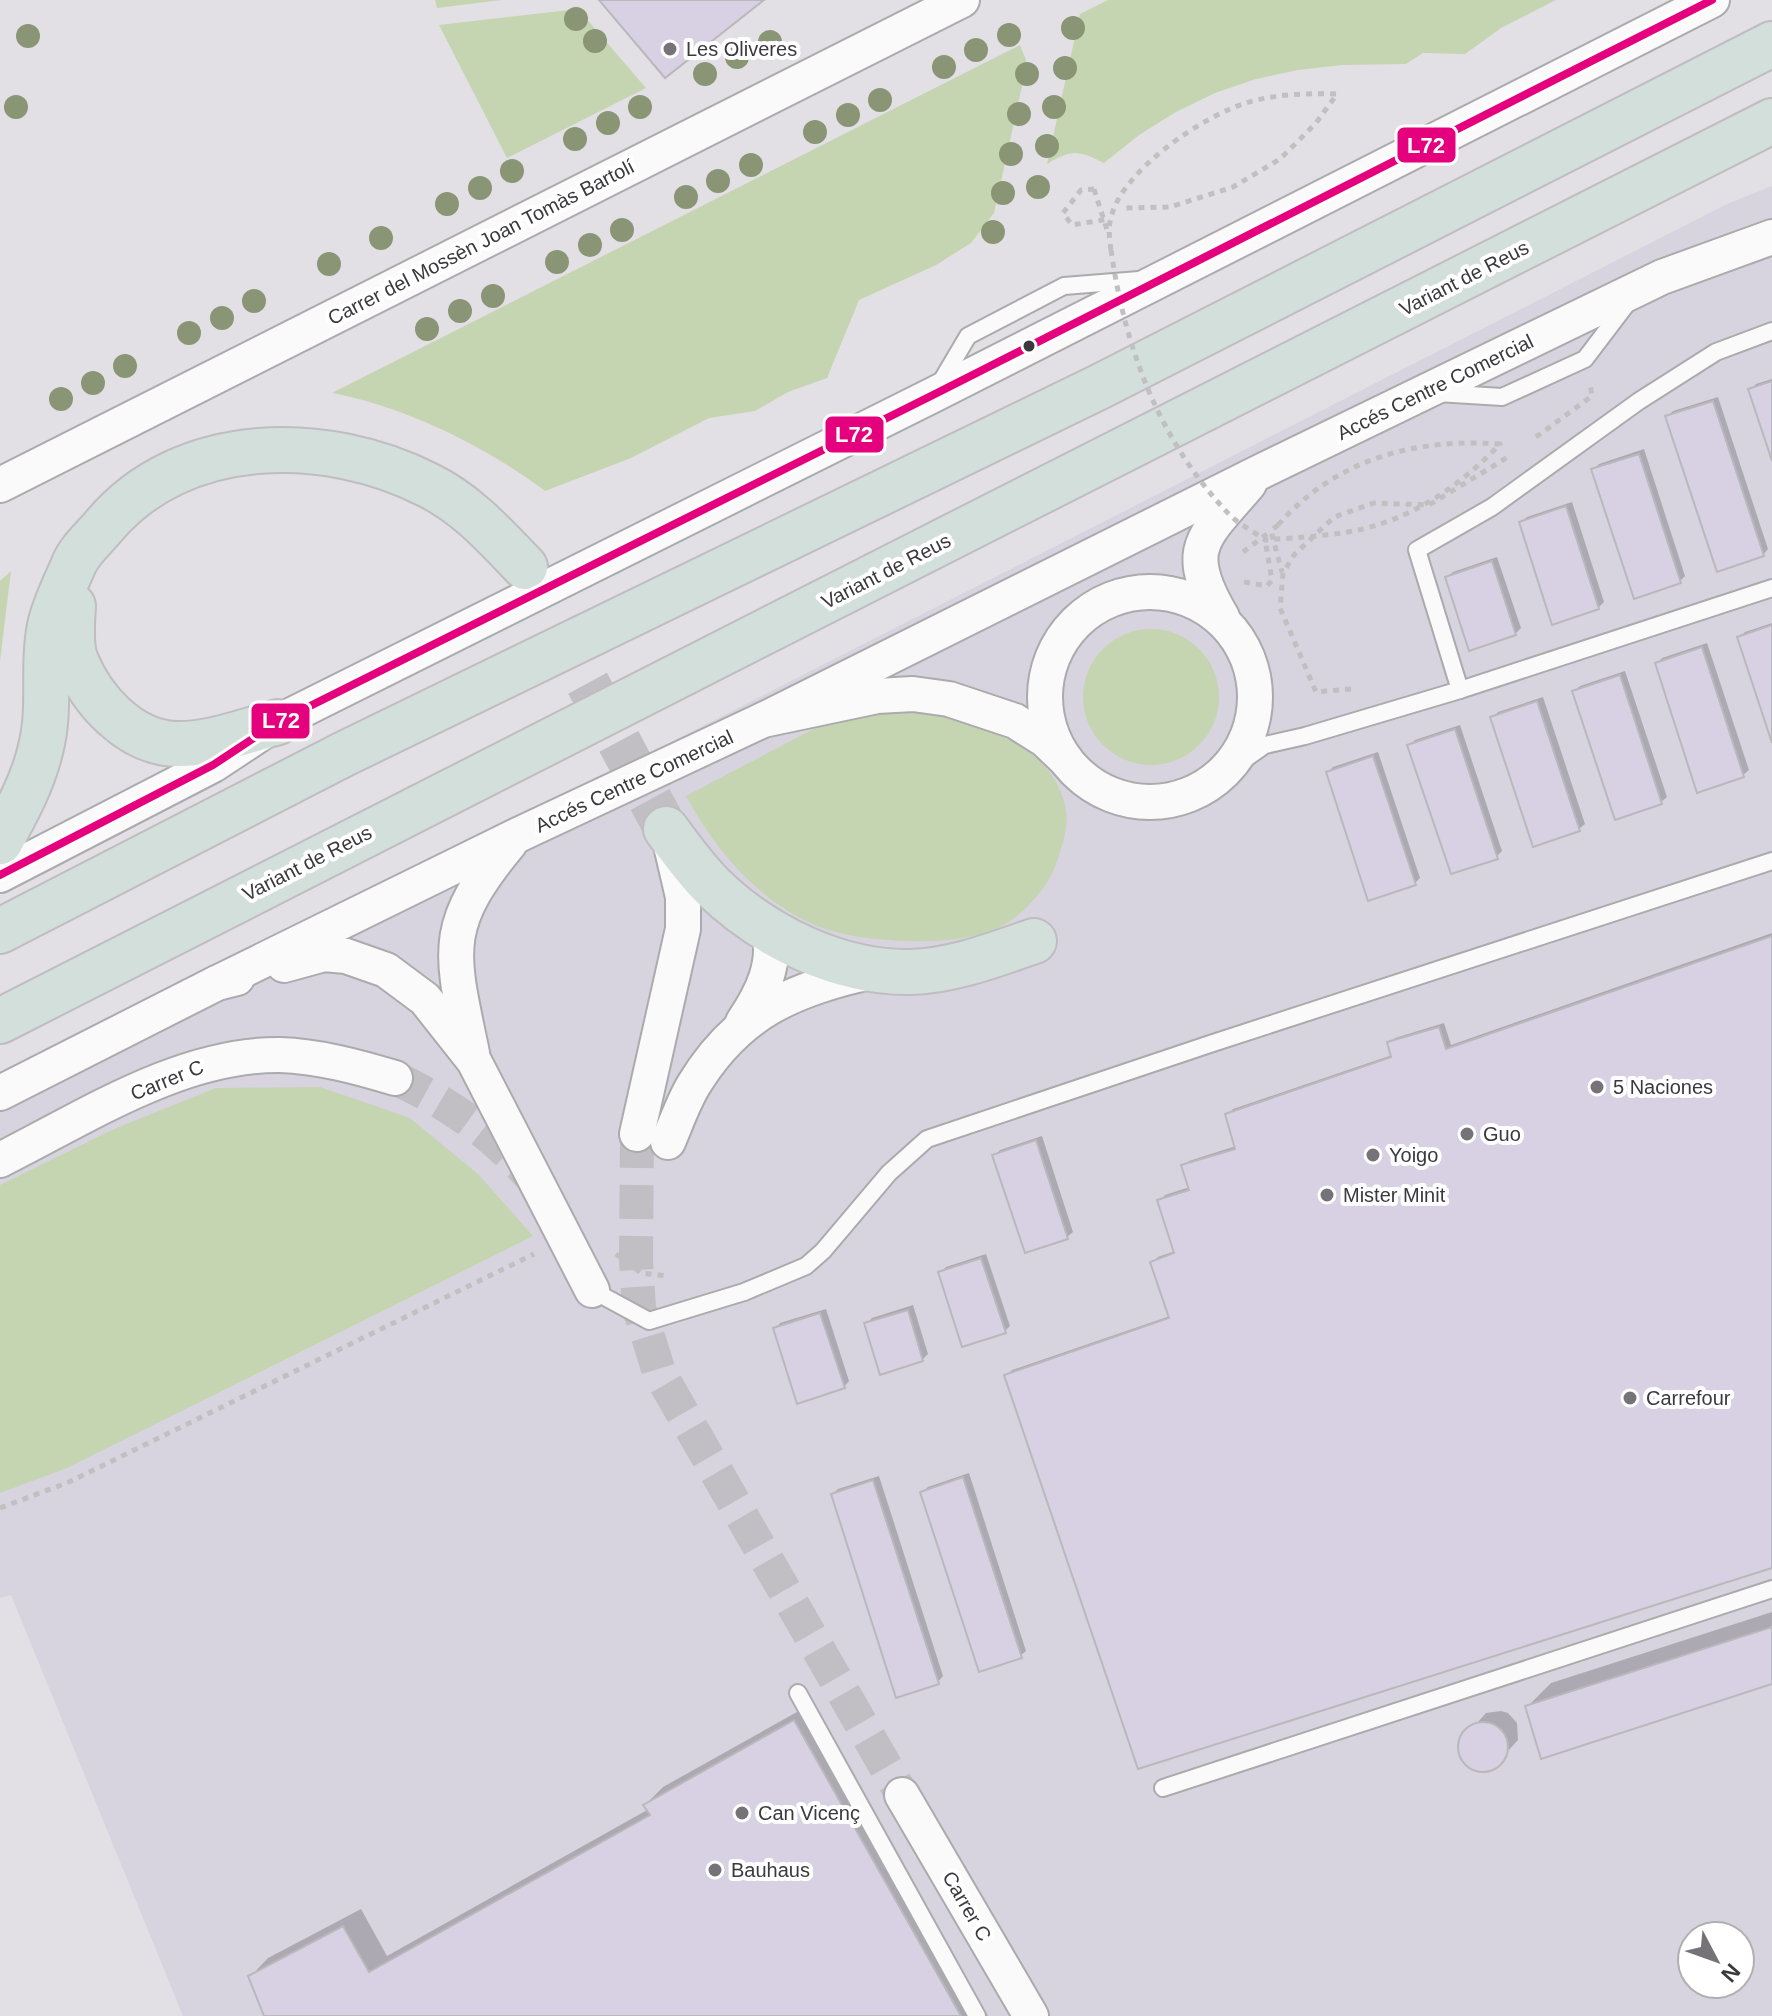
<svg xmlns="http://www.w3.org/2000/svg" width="1772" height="2016" font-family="Arial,sans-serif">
<rect width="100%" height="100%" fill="#e2e0e5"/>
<path fill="#d8d4df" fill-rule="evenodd" d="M1772,186V2016H183L11,1595L0,1598V1084L1727,204ZM1692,1936H1740V1984H1692Z"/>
<g fill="#c5d4b1">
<path d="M435,0H501L437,8Z"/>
<path d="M1108,0H1556L1501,28L1465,54L1423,53L1406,64L1342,65L1298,70L1256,79L1215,93L1176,112L1139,135L1104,163C1078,150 1072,149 1047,164L1080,14Z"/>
<path d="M578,9L646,88L507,158L439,25Z"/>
<path d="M1020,45L1026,60L1024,77L994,213L971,243L936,265L859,300L827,378L788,392L755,411L709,418L631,458L545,491C485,446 406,407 332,393Z"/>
<path d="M11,571L0,661V581Z"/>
<circle cx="1151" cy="697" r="68"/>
<path d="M915,710C970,723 1050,740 1065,805C1070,824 1062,846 1056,864C1048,888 1020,919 996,929C967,940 937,942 907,941C878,940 844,937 817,926C759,902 715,850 686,796L819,726L861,713Z"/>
<path d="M320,1087L410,1118L479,1175L533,1236L67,1468L0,1493V1185L114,1129L216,1088Z"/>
</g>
<g fill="#0003">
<path d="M1772,379V454L1751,389L1756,384Z"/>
<path d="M1718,397L1768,549L1763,555L1667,417L1673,411Z"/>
<path d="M1644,449L1685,576L1680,581L1593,470L1599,464Z"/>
<path d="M1572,502L1604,602L1598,608L1521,522L1527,517Z"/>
<path d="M1497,557L1521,628L1515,634L1447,577L1453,572Z"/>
<path d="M1772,623V736L1739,637L1745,632Z"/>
<path d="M1707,643L1749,770L1743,775L1657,664L1662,658Z"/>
<path d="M1625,671L1667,797L1661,802L1574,691L1580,686Z"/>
<path d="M1543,697L1585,824L1579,829L1493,718L1498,712Z"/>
<path d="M1460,725L1502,851L1496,857L1410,745L1415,740Z"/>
<path d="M1378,752L1420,878L1415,883L1328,772L1333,767Z"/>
<path d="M1772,933V1566L1007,1376L1012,1370L1170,1316L1152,1263L1158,1257L1175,1251L1160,1201L1165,1195L1190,1187L1184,1166L1189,1161L1236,1146L1227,1115L1233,1109L1392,1055L1389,1043L1395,1038L1444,1023L1451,1045Z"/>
<path d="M1042,1136L1073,1232L1067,1237L995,1155L1000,1150Z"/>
<path d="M986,1254L1010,1326L1005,1331L940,1273L946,1267Z"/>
<path d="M913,1305L928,1354L922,1360L867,1323L872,1318Z"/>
<path d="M826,1309L849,1381L844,1387L775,1329L780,1323Z"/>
<path d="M969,1473L1026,1651L1020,1656L922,1492L928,1487Z"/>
<path d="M879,1476L943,1676L938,1682L833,1494L838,1489Z"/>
<path d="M1772,1612V1682L1527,1707L1551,1683Z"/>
<path d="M813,1703L988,2016H267L250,1977L268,1958L361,1909L387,1956L649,1809L645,1805L663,1787Z"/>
<path d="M1501,1711L1508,1713L1517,1723L1518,1740L1493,1767L1480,1769L1469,1765L1464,1760L1461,1741L1486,1713Z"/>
</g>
<g fill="#d8d1e3" stroke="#b9b8bb" stroke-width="2">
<path d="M599,0H764L665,78Z"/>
<path d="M1772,381V461L1748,389Z"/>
<path d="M1713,401L1764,556L1717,572L1665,416Z"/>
<path d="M1639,454L1681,583L1634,599L1591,469Z"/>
<path d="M1566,506L1599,609L1552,625L1519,522Z"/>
<path d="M1492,561L1516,635L1469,651L1445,577Z"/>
<path d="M1772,625V743L1737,637Z"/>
<path d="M1702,647L1744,777L1697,793L1655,663Z"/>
<path d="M1620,675L1662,804L1615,820L1572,691Z"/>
<path d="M1537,701L1580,831L1533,847L1490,717Z"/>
<path d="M1455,729L1498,859L1451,874L1407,745Z"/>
<path d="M1373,756L1416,885L1368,901L1326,772Z"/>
<path d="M1772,936V1568L1138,1769L1004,1375L1169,1318L1150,1262L1174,1253L1157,1200L1189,1190L1181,1165L1235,1149L1225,1114L1391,1057L1387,1042L1439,1027L1446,1049Z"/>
<path d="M1036,1140L1068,1239L1025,1253L992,1155Z"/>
<path d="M981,1258L1006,1333L962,1347L938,1272Z"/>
<path d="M908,1310L923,1361L880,1375L864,1323Z"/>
<path d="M820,1313L845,1388L797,1404L773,1328Z"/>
<path d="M963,1477L1022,1658L979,1672L920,1492Z"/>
<path d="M873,1480L939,1684L896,1698L831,1494Z"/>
<path d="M1772,1627V1684L1541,1759L1525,1706Z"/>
<path d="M794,1720L961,2016H264L248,1976L343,1926L369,1972L650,1815L643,1805Z"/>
<circle cx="1483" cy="1747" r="25"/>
</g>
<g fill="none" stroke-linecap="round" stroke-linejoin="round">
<g stroke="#c1bfc3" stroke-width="34" stroke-dasharray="34 17" stroke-linecap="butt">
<path d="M395,1078C446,1102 491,1132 529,1175"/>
<path d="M637,1134L636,1261L639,1308L659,1372L902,1795"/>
</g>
<path stroke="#c1bfc3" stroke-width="44" stroke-dasharray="44 22" stroke-linecap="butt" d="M525,567L666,829"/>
<defs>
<g id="service">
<path d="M939,385L968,336L1064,286L1139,280"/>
<path d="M1437,393L1502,397L1585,359L1629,301"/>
<path d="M1460,690L1417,550L1492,507L1639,401L1716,352L1772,331"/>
<path d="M1222,775L1265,745L1305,736L1460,690L1772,588"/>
<path d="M592,1290L649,1321L744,1292L806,1266L823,1251L889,1173L927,1139L1213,1043L1772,861"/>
<path d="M798,1693L977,2016"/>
<path d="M1163,1788L1772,1589"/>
</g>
<g id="minor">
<path d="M0,485L962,0"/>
<circle cx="1150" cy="697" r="105"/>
<path d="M1222,617C1181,548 1203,538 1249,484"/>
<path d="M763,720L1258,473L1662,277L1772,237"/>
<path d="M0,875L213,765L278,722L933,395L1712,0"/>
<path d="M284,965L324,954L346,956L386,970L425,999L474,1061L592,1290"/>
<path d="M217,983L516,836L763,720L877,696L913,694L949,699L1015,721L1045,740L1065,759"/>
<path d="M743,1022C762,994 778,962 768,928"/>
<path d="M472,1053C451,952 440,927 510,843"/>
<path d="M0,1093L217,983L237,978"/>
<path d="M637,1134L683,929V897L670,841"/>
<path d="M668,1142C676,1123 683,1103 693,1086C738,1011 794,989 874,971"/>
<path d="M0,1160C86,1117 181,1054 280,1055C318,1056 358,1067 395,1078"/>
<path d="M902,1795L1031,2016"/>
</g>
<g id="trunk">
<path d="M73,606C72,622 70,647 76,661C92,701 130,742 175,744C210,745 245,731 278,722"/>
<path d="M666,829C681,849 695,869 712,886C763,936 838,973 910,972C952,971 994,955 1034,941"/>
<path d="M0,842C16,813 34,780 41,747C51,708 42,665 50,626C54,606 66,583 74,564C80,550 94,538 104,526C182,433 326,433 428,485C467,504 495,536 525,567"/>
<path d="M0,931L344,754L1099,387L1772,44"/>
<path d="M0,1021C589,718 1182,422 1772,121"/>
</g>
</defs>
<use href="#service" stroke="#abaaad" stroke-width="20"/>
<use href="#minor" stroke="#abaaad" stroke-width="38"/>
<use href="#trunk" stroke="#bfbdc0" stroke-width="48"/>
<g stroke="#c0c0c1" stroke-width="5" stroke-dasharray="6 6" stroke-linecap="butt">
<path d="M1094,189L1081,190L1063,213L1072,225L1109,219"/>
<path d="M1111,250C1109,237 1108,226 1112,214C1125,169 1203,116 1246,103C1275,94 1306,93 1337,94L1316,123L1280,159L1233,187L1170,207L1124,208"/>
<path d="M1536,437L1592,396L1590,384"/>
<path d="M1278,525L1271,531L1282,572"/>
<path d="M1243,552L1271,531"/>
<path d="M1244,582L1267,586L1272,580L1265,540"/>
<path d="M1351,689L1316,692L1280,608L1283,573L1294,555L1334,517L1374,503L1429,505L1508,457"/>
<path d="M616,1254L641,1273L667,1276"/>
<path d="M0,1508L69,1482L534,1254"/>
</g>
<use href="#service" stroke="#fbfafb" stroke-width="16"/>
<use href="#minor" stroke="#fbfafb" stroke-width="34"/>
<use href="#trunk" stroke="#d3dfda" stroke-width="44"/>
<g stroke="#c0c0c1" stroke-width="5" stroke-dasharray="6 6" stroke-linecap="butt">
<path d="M1094,189L1108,233"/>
<path d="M1111,250C1125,348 1158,438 1226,511C1236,523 1253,531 1265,540C1300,537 1343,536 1377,525C1425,510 1466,480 1500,444C1414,438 1336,459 1278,525"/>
</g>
<defs>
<path id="bus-1" d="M0,875L213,765L278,722L933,395L1712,0"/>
</defs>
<use href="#bus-1" stroke="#fff" stroke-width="14"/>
<use href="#bus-1" stroke="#e5007d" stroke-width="8"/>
</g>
<g fill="#899575">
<circle cx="576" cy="19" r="12"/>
<circle cx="1073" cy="28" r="12"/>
<circle cx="1009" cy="35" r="12"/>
<circle cx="28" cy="36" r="12"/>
<circle cx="595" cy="41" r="12"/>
<circle cx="770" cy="42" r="12"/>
<circle cx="976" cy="50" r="12"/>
<circle cx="737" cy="57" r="12"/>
<circle cx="944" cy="67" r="12"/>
<circle cx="1065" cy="68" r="12"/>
<circle cx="705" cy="74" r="12"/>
<circle cx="1027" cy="74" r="12"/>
<circle cx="880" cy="100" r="12"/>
<circle cx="16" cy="107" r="12"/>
<circle cx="640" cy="107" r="12"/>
<circle cx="1054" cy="107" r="12"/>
<circle cx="1019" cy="114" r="12"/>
<circle cx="848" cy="115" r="12"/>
<circle cx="608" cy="123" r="12"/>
<circle cx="815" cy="132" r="12"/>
<circle cx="575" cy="139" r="12"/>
<circle cx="1047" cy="146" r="12"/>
<circle cx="1011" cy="154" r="12"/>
<circle cx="751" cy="165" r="12"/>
<circle cx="512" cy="171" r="12"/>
<circle cx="718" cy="181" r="12"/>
<circle cx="1038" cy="187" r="12"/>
<circle cx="480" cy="188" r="12"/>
<circle cx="1003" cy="193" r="12"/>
<circle cx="686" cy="197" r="12"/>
<circle cx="447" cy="204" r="12"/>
<circle cx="622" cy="230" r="12"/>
<circle cx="993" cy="232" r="12"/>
<circle cx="381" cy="238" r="12"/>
<circle cx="590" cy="245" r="12"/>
<circle cx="557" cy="262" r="12"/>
<circle cx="329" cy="264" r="12"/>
<circle cx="493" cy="296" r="12"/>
<circle cx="254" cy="301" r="12"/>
<circle cx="460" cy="311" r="12"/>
<circle cx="222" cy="318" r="12"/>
<circle cx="427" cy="329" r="12"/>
<circle cx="189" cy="333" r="12"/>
<circle cx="125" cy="366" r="12"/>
<circle cx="93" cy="383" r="12"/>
<circle cx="61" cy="399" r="12"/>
</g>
<g fill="#757378" stroke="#fff" stroke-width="3">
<circle cx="670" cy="49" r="8"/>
<circle cx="1597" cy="1087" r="8"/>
<circle cx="1467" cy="1134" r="8"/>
<circle cx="1373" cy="1155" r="8"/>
<circle cx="1327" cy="1195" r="8"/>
<circle cx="1630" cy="1398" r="8"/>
<circle cx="742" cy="1813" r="8"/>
<circle cx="715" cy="1870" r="8"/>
</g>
<circle fill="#3b393d" stroke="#fff" stroke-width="3" cx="1029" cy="346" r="7"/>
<g text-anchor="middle" stroke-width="8" stroke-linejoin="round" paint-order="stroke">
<g font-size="20" fill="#3b393d" stroke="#fff" text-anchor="start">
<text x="686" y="56">Les Oliveres</text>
<text x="1613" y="1094">5 Naciones</text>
<text x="1483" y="1141">Guo</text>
<text x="1389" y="1162">Yoigo</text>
<text x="1343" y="1202">Mister Minit</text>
<text x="1646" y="1405">Carrefour</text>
<text x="758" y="1820">Can Vicenç</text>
<text x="731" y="1877">Bauhaus</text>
</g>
<g font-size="20" fill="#3b393d" stroke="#fff">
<text transform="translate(481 242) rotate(-27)" y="7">Carrer del Mossèn Joan Tomàs Bartolí</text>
<text transform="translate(1464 278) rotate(-27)" y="7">Variant de Reus</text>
<text transform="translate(1435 387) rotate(-26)" y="7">Accés Centre Comercial</text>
<text transform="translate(886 571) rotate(-27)" y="7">Variant de Reus</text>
<text transform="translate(634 781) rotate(-25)" y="7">Accés Centre Comercial</text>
<text transform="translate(307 863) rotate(-27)" y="7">Variant de Reus</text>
<text transform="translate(167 1080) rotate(-22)" y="7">Carrer C</text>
<text transform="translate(967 1906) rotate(60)" y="7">Carrer C</text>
</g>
</g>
<g stroke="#fff" stroke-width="3">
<rect x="1396" y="126" width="61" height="38" rx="8" fill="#e5007d"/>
<rect x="824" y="415" width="61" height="39" rx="8" fill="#e5007d"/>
<rect x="250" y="702" width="61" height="38" rx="8" fill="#e5007d"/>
</g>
<g font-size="22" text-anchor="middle" font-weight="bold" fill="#fff">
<text x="1426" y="153">L72</text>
<text x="854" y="442">L72</text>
<text x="281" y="728">L72</text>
</g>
<g transform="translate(1716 1960) rotate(131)"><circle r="38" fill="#ffffff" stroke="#b1b0b1" stroke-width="2"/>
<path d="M0-6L14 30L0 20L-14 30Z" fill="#757378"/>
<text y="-12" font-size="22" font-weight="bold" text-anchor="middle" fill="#3b393d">N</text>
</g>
</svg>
